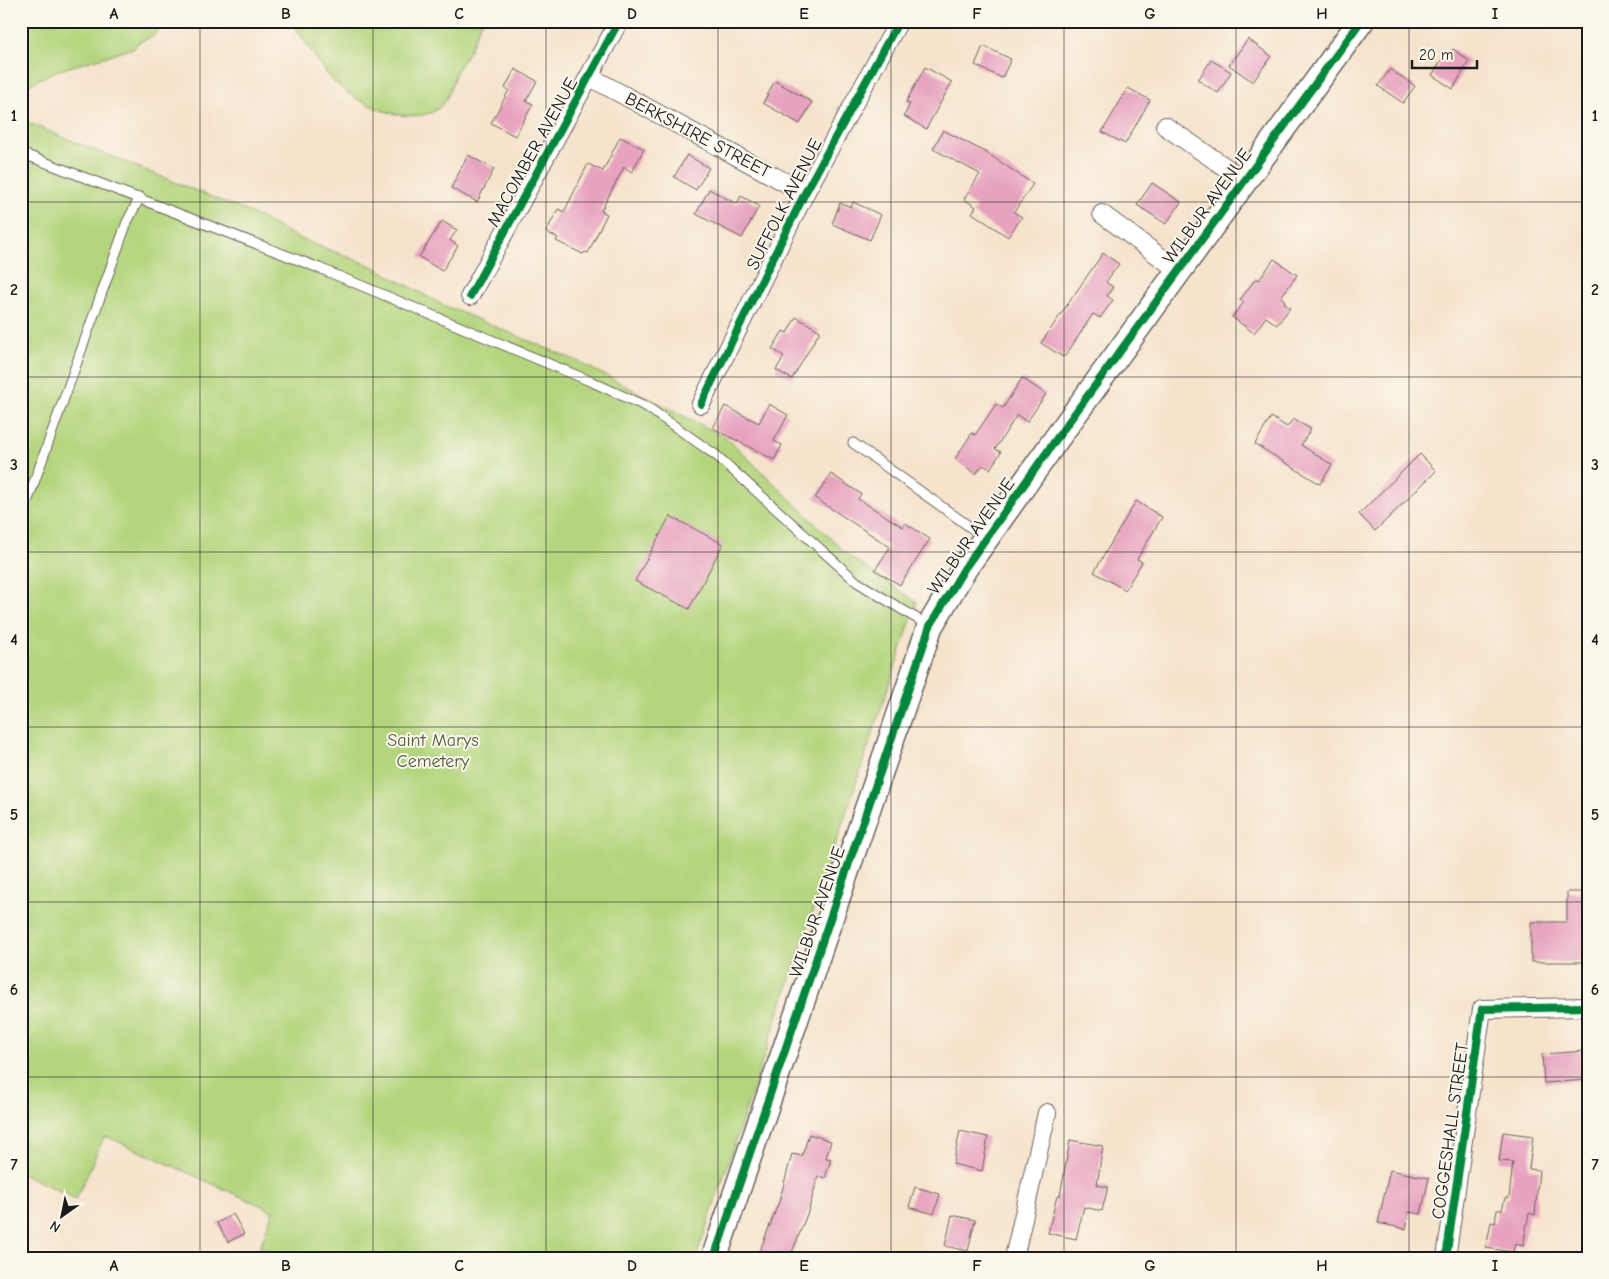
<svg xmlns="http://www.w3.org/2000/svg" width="1609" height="1279" font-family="'Comic Neue',sans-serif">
<rect width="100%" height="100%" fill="#fbf7ec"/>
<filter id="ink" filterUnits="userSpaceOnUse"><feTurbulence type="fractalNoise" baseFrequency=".02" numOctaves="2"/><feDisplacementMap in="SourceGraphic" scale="10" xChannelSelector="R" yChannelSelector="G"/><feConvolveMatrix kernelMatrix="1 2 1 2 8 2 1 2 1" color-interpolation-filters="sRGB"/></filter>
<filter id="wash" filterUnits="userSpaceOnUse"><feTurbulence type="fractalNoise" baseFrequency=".0096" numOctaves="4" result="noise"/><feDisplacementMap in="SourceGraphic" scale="20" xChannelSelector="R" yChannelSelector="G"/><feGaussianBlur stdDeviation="1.12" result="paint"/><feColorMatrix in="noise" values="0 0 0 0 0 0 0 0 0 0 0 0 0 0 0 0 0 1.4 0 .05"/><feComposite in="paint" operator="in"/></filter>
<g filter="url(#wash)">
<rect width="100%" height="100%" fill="#f6e3cc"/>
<g fill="#b4d57d" stroke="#68784c">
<path d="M21,21H166L153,36L139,42L134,48L53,72L29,85L21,86Z"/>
<path d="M291,21H483C477,30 475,36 472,45C468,55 460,63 456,72C453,81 449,96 443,104C416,134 348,101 328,75C315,58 304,39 291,21Z"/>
<path d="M21,120L251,213L298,238L372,266L441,304L577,361L727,438L849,556L917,602L696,1258H286L260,1247L273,1211L108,1137H104L76,1199L21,1173Z"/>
</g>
<g id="blocks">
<g fill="#e7a2bf">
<path d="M1248,39L1271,56L1253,82L1229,65Z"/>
<path d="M983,46L1011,59L1002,78L975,65Z"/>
<path d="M1453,49L1469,61L1453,89L1432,75L1442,59L1444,61Z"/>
<path d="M1211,60L1231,72L1218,93L1198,80Z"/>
<path d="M925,67L952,82L926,129L904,116L910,104L906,102Z"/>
<path d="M515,69L537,81L526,101L533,104L515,136L491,123L509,90L505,88Z"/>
<path d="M1390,69L1415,86L1403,103L1378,86Z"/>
<path d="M775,81L812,102L800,124L763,103Z"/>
<path d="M1128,88L1150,100L1125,144L1102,132Z"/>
<path d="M943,130L987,153L1033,184L1014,212L1022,217L1008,237L972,213L976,207L964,199L980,174L933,149Z"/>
<path d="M620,137L644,149L632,172L624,167L601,211L607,214L588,253L585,252L583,254L556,241L558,238L546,232L558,209L564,212L588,164L603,171Z"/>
<path d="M468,155L494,169L477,202L451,188Z"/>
<path d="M687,155L709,168L696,190L674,177Z"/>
<path d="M1152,183L1181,202L1166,224L1137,205Z"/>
<path d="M709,189L737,204L741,196L759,206L742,238L696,214Z"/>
<path d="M853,202L881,215L870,240L832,224L840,203L851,207Z"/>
<path d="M442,221L457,230L450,240L458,246L442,271L419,257Z"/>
<path d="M1103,253L1119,264L1106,282L1113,287L1107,296L1113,300L1100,318L1093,314L1066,355L1063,357L1041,343Z"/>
<path d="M1274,259L1297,275L1281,297L1285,301L1284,303L1290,308L1277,325L1266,317L1254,333L1232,317L1244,302L1240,300L1256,278L1259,280Z"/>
<path d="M796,317L820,331L792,379L776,370L784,356L772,349L783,331L787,333Z"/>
<path d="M1022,378L1046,394L1027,422L1017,415L995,449L1001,452L990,469L983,465L976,474L955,459L972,433L975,435L996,404L1003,408Z"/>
<path d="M769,404L788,415L774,441L782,445L774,460L713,428L725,406L759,423Z"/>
<path d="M1271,417L1287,427L1293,419L1311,429L1301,445L1332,465L1320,484L1255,444Z"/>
<path d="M1420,454L1436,471L1375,531L1359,514Z"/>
<path d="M831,474L861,494L858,499L903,527L905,523L930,539L900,585L875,570L890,547L815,498Z"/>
<path d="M1136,501L1162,517L1137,559L1142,562L1125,590L1094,572Z"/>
<path d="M670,516L723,544L689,609L635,581Z"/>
<path d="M1567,892H1588V962H1531V922H1567Z"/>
<path d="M1587,1051L1588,1080L1544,1083L1542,1054Z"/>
<path d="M960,1131L988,1137L982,1171L953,1164Z"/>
<path d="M1503,1132L1533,1136L1529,1169L1539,1170L1535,1215L1529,1213L1523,1246L1515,1244L1513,1252L1486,1248L1491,1222L1495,1223L1497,1210H1502L1505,1198H1509L1513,1162L1499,1161Z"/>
<path d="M809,1134L831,1141L826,1158L831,1159L825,1178L818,1176L809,1209L790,1258H757L779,1202L792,1154L802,1156Z"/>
<path d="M1070,1140L1103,1146L1097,1185L1108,1187L1102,1211L1084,1207L1076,1239L1048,1233L1057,1196H1060Z"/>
<path d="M1390,1170L1429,1178L1421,1214L1409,1212L1406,1229L1378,1223Z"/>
<path d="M915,1187L940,1194L934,1214L909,1207Z"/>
<path d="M233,1214L244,1234L228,1242L217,1223Z"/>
<path d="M952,1215L975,1220L968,1251L945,1246Z"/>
</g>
</g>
</g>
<g filter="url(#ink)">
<use href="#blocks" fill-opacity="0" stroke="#68625a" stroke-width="1"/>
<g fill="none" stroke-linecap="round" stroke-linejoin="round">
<defs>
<g id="lane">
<path d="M21,153L319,268L590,381L647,407L717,456L857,582L929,626"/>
<path d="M853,443L984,537"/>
<path d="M21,519L127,222L140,197"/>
</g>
<g id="street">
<path d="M590,77L805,193"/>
<path d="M1165,126L1244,180"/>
<path d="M1102,214L1178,270"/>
<path d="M470,296L619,21"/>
<path d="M701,404L805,193L899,21"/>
<path d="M1014,1258L1047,1113"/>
<path d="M1446,1258L1482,1009L1588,1007"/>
</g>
<path id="secondary" d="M714,1258L930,626L964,569L1062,431L1361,21"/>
</defs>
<use href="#lane" stroke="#68625a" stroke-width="11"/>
<use href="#street" stroke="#68625a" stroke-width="20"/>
<use href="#secondary" stroke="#68625a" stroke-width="28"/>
<use href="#lane" stroke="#fff" stroke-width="9"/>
<use href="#street" stroke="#fff" stroke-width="18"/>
<use href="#secondary" stroke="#fff" stroke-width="25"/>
<defs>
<g id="cycleway">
<path d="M470,296L619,21"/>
<path d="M701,404L805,193L899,21"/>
<path d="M714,1258L930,626L964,569L1062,431L1361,21"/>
<path d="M1446,1258L1482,1009L1588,1007"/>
</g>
</defs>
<use href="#cycleway" stroke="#fbf7ec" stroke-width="11"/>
<use href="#cycleway" stroke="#00873e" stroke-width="8"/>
</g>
</g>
<path fill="none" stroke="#1c1c1c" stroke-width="1" stroke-opacity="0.55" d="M200,21V1258M373,21V1258M546,21V1258M718,21V1258M891,21V1258M1064,21V1258M1236,21V1258M1409,21V1258M21,202H1588M21,377H1588M21,552H1588M21,727H1588M21,902H1588M21,1077H1588"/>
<g text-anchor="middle" stroke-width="4" stroke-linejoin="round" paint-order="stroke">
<g font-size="18" fill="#1c1c1c" stroke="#fbf7ec">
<text transform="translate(698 135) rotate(28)" y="6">BERKSHIRE STREET</text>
<text transform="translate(532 152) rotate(-61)" y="6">MACOMBER AVENUE</text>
<text transform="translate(784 204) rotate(-63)" y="6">SUFFOLK AVENUE</text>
<text transform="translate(1207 206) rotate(-54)" y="6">WILBUR AVENUE</text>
<text transform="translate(971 536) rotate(-55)" y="6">WILBUR AVENUE</text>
<text transform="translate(817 912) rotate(-71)" y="6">WILBUR AVENUE</text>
<text transform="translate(1450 1131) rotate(-82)" y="6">COGGESHALL STREET</text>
</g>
<g font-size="18" fill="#515d3e" stroke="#fbf7ec">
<text x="433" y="746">Saint Marys<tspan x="433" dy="21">Cemetery</tspan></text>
</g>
</g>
<rect width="1609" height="1279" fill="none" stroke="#fbf7ec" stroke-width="55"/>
<g transform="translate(62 1216) rotate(213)" stroke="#fbf7ec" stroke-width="4" paint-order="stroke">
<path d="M0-4L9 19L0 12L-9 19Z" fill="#1c1c1c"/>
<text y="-8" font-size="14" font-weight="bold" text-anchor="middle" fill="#1c1c1c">N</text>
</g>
<path d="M1412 60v8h65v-8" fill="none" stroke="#1c1c1c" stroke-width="2.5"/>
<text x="1419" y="60" font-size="15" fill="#1c1c1c" stroke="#fbf7ec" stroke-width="4" paint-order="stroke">20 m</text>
<rect x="28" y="28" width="1554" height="1224" fill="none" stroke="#1c1c1c" stroke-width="2"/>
<g font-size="16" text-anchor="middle" font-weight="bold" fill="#1c1c1c">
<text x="114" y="19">A</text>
<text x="286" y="19">B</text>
<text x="459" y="19">C</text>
<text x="632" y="19">D</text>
<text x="804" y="19">E</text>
<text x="977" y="19">F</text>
<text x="1150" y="19">G</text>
<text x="1322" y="19">H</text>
<text x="1495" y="19">I</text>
<text x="14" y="121">1</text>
<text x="1595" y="121">1</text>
<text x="14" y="295">2</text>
<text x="1595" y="295">2</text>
<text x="14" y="470">3</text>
<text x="1595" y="470">3</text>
<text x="14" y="645">4</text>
<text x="1595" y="645">4</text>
<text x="14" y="820">5</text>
<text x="1595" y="820">5</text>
<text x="14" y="995">6</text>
<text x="1595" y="995">6</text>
<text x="14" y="1170">7</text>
<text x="1595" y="1170">7</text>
<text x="114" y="1271">A</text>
<text x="286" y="1271">B</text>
<text x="459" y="1271">C</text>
<text x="632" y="1271">D</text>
<text x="804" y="1271">E</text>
<text x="977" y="1271">F</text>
<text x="1150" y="1271">G</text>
<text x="1322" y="1271">H</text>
<text x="1495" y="1271">I</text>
</g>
</svg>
